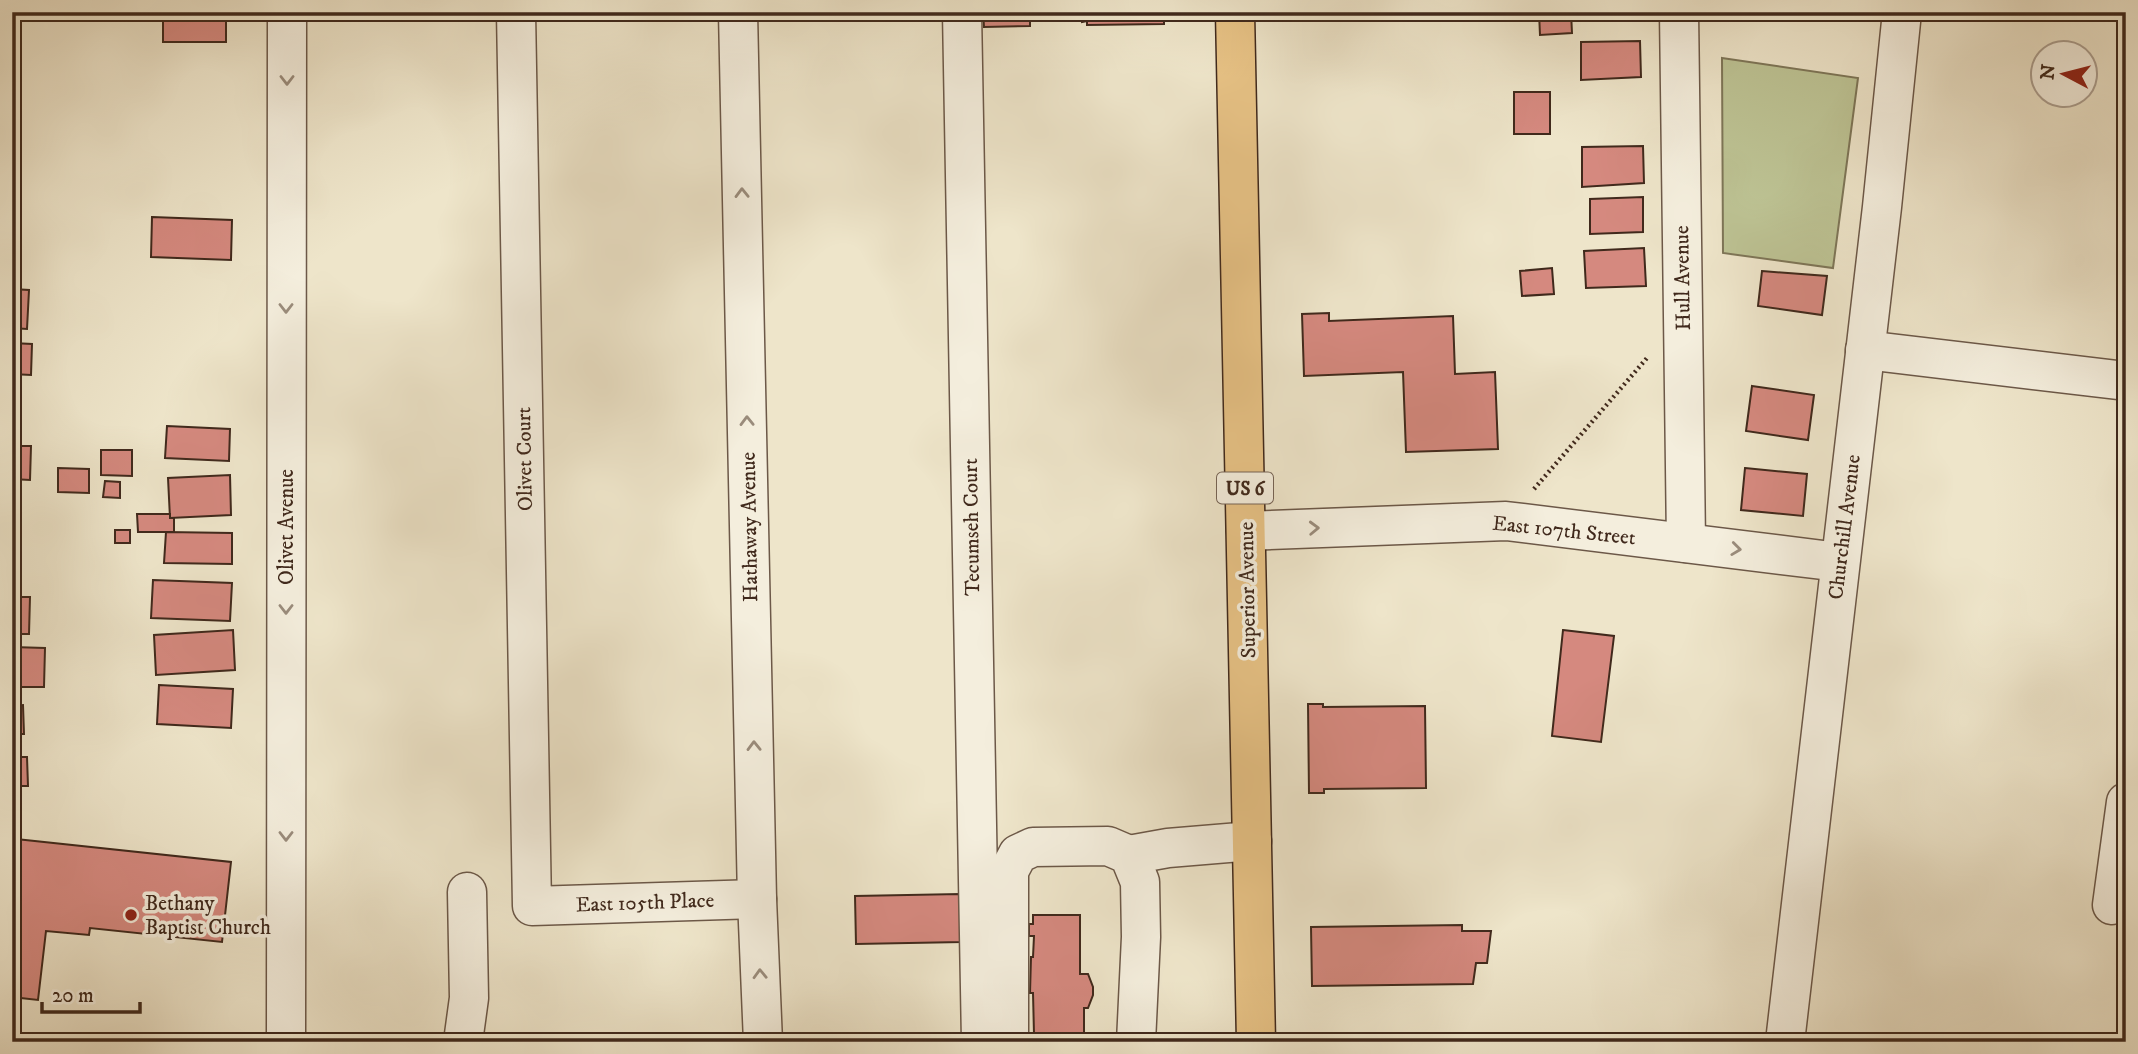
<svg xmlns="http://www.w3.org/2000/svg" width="2138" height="1054" font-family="'IM FELL DW Pica',serif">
<rect width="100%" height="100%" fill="#eee5ca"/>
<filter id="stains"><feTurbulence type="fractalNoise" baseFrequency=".00286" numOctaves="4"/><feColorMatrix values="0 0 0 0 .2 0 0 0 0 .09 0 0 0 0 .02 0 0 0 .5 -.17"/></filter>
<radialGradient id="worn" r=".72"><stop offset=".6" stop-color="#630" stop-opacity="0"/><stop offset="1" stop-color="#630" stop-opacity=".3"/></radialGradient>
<path fill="#bdc394" stroke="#7e7658" stroke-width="2" d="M1722,58L1858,78L1833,268L1723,253Z"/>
<g fill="#d5897f" stroke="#40291c" stroke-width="2">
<rect x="163" y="12" width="63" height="30"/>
<path d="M983,12H1030V26L984,27Z"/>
<path d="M1081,12H1164V24L1087,25V21L1082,22Z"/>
<path d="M1539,12H1571L1572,33L1540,35Z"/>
<path d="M1819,12H1859V17Z"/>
<path d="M1640,41L1641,77L1581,80V42Z"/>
<rect x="1514" y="92" width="36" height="42"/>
<path d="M1643,146L1644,183L1582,187V147Z"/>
<path d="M1643,197V232L1590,234V199Z"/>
<path d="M152,217L232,220L231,260L151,257Z"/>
<path d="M1644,248L1646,286L1586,288L1584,251Z"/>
<path d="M1552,268L1554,294L1522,296L1520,271Z"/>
<path d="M1762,271L1827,276L1822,315L1758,306Z"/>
<path d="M12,289L29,290L27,329L12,328Z"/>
<path d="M1329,313V321L1453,316L1455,374L1495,372L1498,449L1406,452L1403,372L1304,376L1302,314Z"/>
<path d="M12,343L32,344L31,375L12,374Z"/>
<path d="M1752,386L1814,395L1808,440L1746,431Z"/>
<path d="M167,426L230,429L229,461L165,458Z"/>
<path d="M12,446H31L30,480L12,479Z"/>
<path d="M101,450H132V476L101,475Z"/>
<path d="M58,468L89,469V493L58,492Z"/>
<path d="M1745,468L1807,474L1803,516L1741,510Z"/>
<path d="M230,475L231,515L170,518L168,478Z"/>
<path d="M105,481L120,482V498L103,497Z"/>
<path d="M137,514H170V518H174V532H138Z"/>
<rect x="115" y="530" width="15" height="13"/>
<path d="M166,532L232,533V564L164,563Z"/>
<path d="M153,580L232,583L230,621L151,618Z"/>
<path d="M12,597H30L29,634H12Z"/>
<path d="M233,630L235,670L156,675L154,635Z"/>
<path d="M1563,630L1614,636L1601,742L1552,736Z"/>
<path d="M12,647L45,648L44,687H12Z"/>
<path d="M159,685L233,689L231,728L157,724Z"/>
<path d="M1308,704H1323V707L1425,706L1426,788L1324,789V793H1309Z"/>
<path d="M23,705L24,734H12V706Z"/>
<path d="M12,757H27L28,786H12Z"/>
<path d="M16,839L231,862L222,942L90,928L89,935L46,931L38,1000L12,997V871Z"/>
<path d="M960,894L962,942L856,944L855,896Z"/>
<path d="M1033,915H1080V974H1088L1093,987V995L1088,1008H1084V1035H1079V1042H1037V1034H1034L1033,993H1030L1031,957H1033L1034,936H1029V924H1033Z"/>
<path d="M1462,925V931H1491L1487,963H1476L1473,984L1312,986L1311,927Z"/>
</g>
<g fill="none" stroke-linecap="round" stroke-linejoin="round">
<defs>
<g id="minor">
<path d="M516,12L532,906L757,899"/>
<path d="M738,12L757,899L763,1042"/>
<path d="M962,12L981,1042"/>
<path d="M1679,12L1686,543"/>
<path d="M1865,350L2126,381"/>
<path d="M1246,531L1506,521L1839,562"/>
<path d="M1129,855L1168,848L1252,841"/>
<path d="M2112,905L2126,802"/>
<path d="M286,1042L287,12"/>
<path d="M463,1042L469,998L467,892"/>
<path d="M1009,1042V871L1018,854L1033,847L1108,846L1129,855L1140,882L1141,937L1136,1042"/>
<path d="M1785,1042L1882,207L1902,12"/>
</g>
<path id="major" d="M1235,12L1256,1042"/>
</defs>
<use href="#minor" stroke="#6c5848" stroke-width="41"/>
<use href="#major" stroke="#40291c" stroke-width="41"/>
<path stroke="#40291c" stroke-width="4.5" stroke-dasharray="2 3.5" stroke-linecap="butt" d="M1534,489L1647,358"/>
<use href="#minor" stroke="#f4eedd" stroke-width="38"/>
<use href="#major" stroke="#e7c285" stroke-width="38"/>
</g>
<defs><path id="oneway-chevron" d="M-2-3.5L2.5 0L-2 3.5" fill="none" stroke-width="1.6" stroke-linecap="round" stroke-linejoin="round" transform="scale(1.75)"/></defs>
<g stroke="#9a8c7c">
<use href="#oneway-chevron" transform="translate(287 80) rotate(90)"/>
<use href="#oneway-chevron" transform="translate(742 193) rotate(-91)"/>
<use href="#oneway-chevron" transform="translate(286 308) rotate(90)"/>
<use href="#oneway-chevron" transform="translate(747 421) rotate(-91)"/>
<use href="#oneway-chevron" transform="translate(1314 528) rotate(-2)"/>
<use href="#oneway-chevron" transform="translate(1736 549) rotate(7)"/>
<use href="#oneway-chevron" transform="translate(286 609) rotate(90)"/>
<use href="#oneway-chevron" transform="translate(754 746) rotate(-91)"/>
<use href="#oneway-chevron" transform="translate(286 836) rotate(90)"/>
<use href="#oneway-chevron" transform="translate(760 974) rotate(-92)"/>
</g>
<circle fill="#8f2418" stroke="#f4eedd" stroke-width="2.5" cx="131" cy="915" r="7"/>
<g text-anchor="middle" stroke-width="7" stroke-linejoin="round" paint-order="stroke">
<rect fill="#f4eedd" stroke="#766456" stroke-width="2" x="1217" y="472.5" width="56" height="31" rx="5"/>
<g font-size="19" font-weight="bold" fill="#40291c">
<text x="1245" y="495">US 6</text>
</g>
<g font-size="21" fill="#40291c" stroke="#f4eedd">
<text transform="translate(1682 278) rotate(-91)" y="7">Hull Avenue</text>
<text transform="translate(524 459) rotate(-91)" y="7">Olivet Court</text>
<text transform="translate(286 527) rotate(-90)" y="7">Olivet Avenue</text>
<text transform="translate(749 527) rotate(-91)" y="7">Hathaway Avenue</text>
<text transform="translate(971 527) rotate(-91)" y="7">Tecumseh Court</text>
<text transform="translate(1844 527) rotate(-83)" y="7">Churchill Avenue</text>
<text transform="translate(1564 530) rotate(6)" y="7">East 107th Street</text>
<text transform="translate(1247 590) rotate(-91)" y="7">Superior Avenue</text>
<text transform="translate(645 902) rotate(-2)" y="7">East 105th Place</text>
</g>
<g font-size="21" fill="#40291c" stroke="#f4eedd" text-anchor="start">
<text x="145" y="910">Bethany<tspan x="145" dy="24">Baptist Church</tspan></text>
</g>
</g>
<rect width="2138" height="1054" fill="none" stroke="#eee5ca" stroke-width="42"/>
<rect x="14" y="14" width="2110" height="1026" fill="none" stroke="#40291c" stroke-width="3.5"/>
<rect x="21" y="21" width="2096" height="1012" fill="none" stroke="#40291c" stroke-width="2"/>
<g transform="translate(2064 74) rotate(277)"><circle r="33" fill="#f4eedd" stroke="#ac9f90" stroke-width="2"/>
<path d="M0-5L12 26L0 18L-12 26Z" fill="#8f2418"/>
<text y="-10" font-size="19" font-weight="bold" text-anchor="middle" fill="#40291c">N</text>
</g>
<path d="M42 1002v10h98v-10" fill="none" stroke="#40291c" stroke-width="3.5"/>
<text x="52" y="1002" font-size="21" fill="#40291c" stroke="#f4eedd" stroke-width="5" paint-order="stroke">20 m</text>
<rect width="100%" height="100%" filter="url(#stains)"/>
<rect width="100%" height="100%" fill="url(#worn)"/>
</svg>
